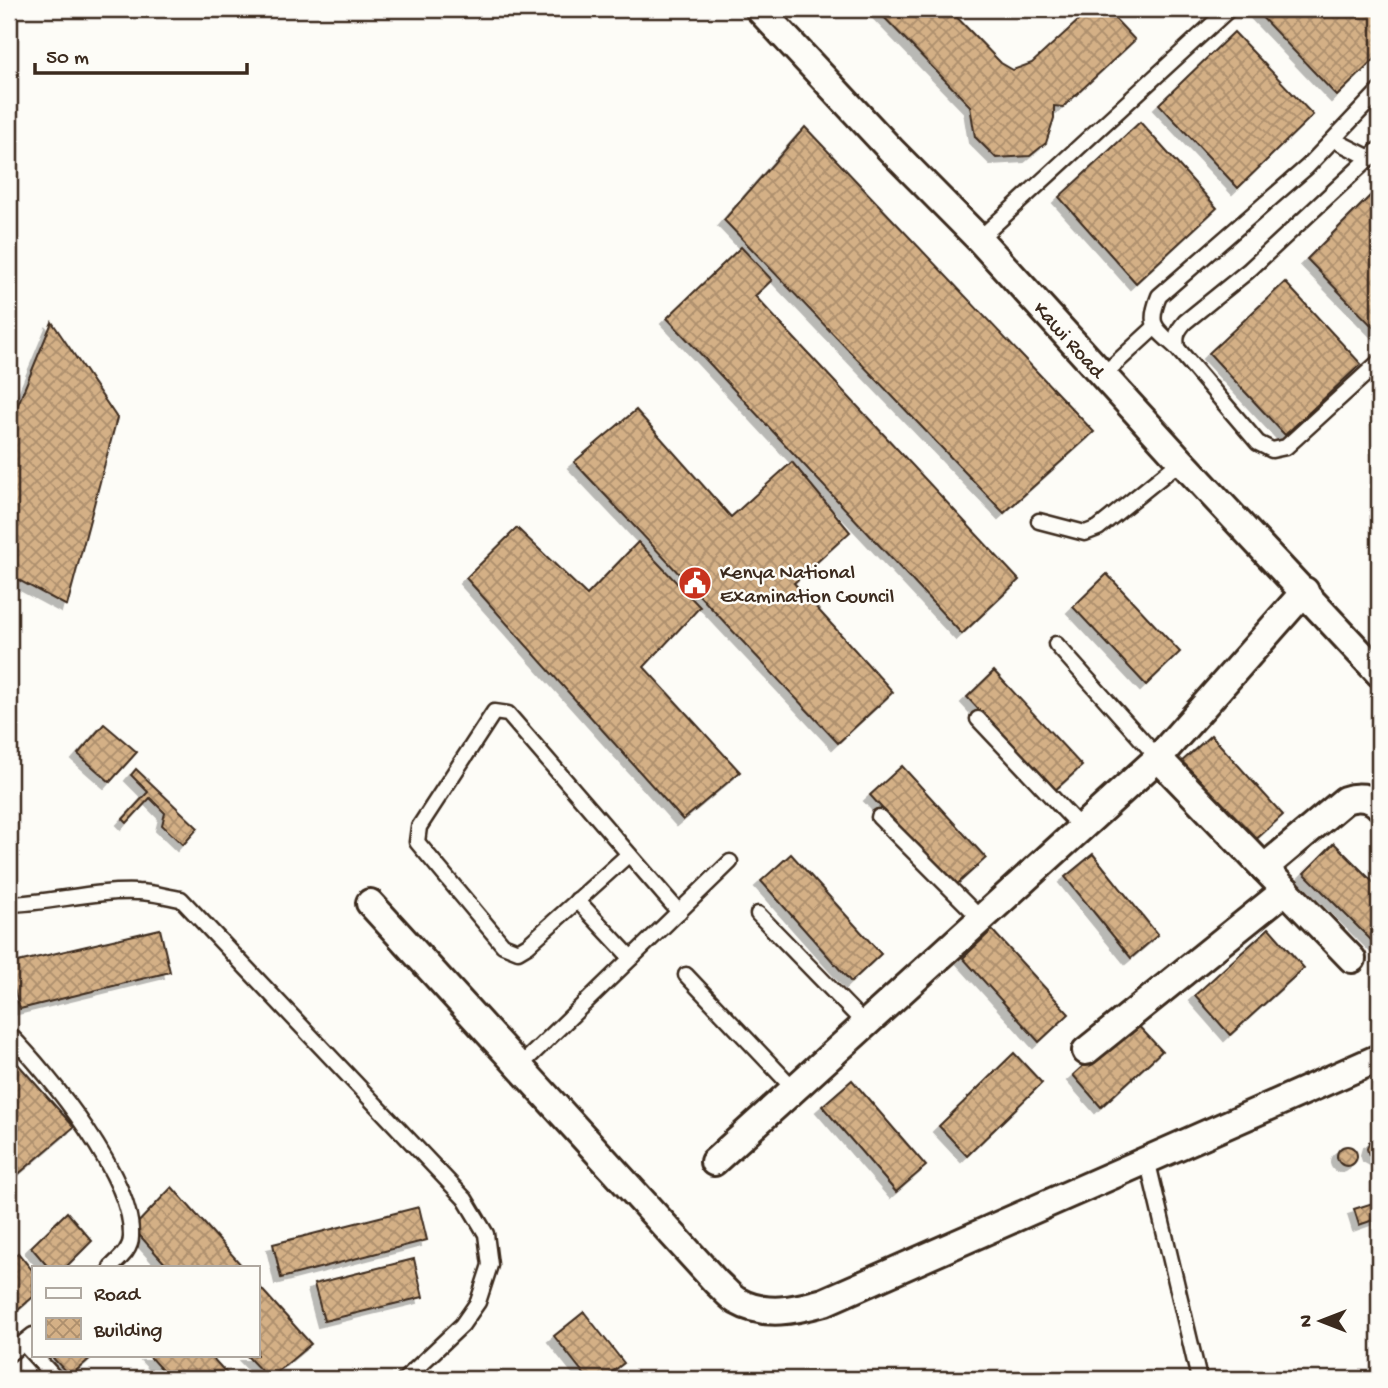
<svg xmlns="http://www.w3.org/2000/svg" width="1388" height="1388" font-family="'Gochi Hand',sans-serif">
<defs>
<pattern id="building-cross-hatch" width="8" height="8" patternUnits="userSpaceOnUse" patternTransform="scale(1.75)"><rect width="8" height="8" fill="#d4b086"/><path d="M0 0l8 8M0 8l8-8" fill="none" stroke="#ad8f6d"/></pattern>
<filter id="shadow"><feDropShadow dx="-6" dy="6" stdDeviation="0" flood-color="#0004"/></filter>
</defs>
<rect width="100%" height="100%" fill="#fdfcf7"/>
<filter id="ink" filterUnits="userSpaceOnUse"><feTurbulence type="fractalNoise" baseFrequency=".0143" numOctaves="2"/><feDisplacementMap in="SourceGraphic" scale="14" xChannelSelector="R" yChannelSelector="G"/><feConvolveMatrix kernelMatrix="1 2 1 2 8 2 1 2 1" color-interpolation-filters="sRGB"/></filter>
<g filter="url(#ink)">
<g fill="url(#building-cross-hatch)" stroke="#3b2a1e" stroke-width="2" filter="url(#shadow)">
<path d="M876,9H949L1001,63L1013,70L1032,63L1091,9H1106L1135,40L1063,107L1054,106V118L1046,143L1030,156L996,158L975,137L970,106Z"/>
<path d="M1254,9H1379V55L1337,96Z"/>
<path d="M1234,32L1313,115L1238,188L1159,104Z"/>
<path d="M1140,122L1217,208L1136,283L1059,197Z"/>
<path d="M805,127L1094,432L1004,513L724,220Z"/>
<path d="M1379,187V333L1307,259Z"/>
<path d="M741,247L772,280L755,296L1019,580L962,634L667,318Z"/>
<path d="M1285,282L1361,364L1285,435L1209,353Z"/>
<path d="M52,322L117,418L67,606L9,575V426Z"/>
<path d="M636,410L731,517L792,462L850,532L794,583L893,692L838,743L574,462Z"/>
<path d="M517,528L587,595L638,542L700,607L644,667L740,772L683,820L466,578Z"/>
<path d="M1107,574L1180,652L1146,685L1073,607Z"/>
<path d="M994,671L1082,766L1054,791L967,697Z"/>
<path d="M104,724L137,752L110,782L78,754Z"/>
<path d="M1211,735L1283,815L1252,843L1180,763Z"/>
<path d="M902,766L986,858L954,887L870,795Z"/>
<path d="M136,769L198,828L183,845L162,825L165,813L150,798L127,823L123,819L148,792L131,775Z"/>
<path d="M1334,843L1379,888V948L1304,873Z"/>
<path d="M791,854L881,954L851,982L761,881Z"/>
<path d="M1093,854L1158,935L1131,958L1065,877Z"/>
<path d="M1269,928L1304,968L1230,1035L1195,995Z"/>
<path d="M160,929L170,972L20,1009L9,972V964Z"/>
<path d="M992,930L1069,1014L1039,1042L963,958Z"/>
<path d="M1133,1020L1162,1051L1101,1107L1073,1075Z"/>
<path d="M1014,1053L1042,1083L967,1156L939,1126Z"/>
<path d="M9,1054L74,1127L9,1182Z"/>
<path d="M852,1080L926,1166L896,1192L822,1106Z"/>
<path d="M1375,1139H1379L1378,1160L1369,1155L1367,1149L1369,1142Z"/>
<circle cx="1347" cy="1156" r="10"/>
<path d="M172,1187L243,1267H168L133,1228Z"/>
<path d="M1379,1201V1218L1359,1225L1354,1209Z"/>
<path d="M419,1207L427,1240L281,1278L273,1244Z"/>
<path d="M67,1212L92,1241L66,1267H48L31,1247Z"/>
<path d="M18,1253L33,1271V1297L9,1318V1261Z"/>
<path d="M414,1259L423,1297L324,1321L314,1284Z"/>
<path d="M257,1284L311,1344L269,1379L246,1355H257Z"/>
<path d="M584,1312L624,1363L603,1379H588L554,1336Z"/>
<path d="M50,1355H94L70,1376Z"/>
<path d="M148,1355H210L232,1379H170Z"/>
</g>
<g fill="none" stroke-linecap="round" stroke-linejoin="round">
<defs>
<g id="lane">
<path d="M1334,140L1370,158"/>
<path d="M1379,149L1248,271L1185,322C1177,331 1175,336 1177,348L1258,443L1272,450L1286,447L1379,362"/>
<path d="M979,239L1229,9"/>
<path d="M1177,348C1155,328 1147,326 1159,296L1307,167L1379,91"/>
<path d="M1103,375L1154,328"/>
<path d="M1039,521L1085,533L1098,528L1181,461"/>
<path d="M1056,644L1158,758"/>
<path d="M978,719L1081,828"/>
<path d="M879,817L981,919"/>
<path d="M629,854L528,945L518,951L503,945L417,842L419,827L494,712L508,714L679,912"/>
<path d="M577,900L631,958"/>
<path d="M9,904C52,903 94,890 138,892C152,892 167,897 181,899L465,1199L486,1234L490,1265L478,1302L462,1325L405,1379"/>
<path d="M758,914L865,1024"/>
<path d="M686,975L794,1089"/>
<path d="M9,1034C49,1074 134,1179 131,1237C131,1250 119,1259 111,1267"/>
<path d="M519,1067L730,862"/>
<path d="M1147,1159L1199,1379"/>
<path d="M23,1343L56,1379"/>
<path d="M9,1354L33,1335"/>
</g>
<g id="street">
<path d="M759,9L891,150L979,239L1181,461L1379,673"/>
<path d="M1158,758L1352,959"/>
<path d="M1264,868L1345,800C1356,796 1371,796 1379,806"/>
<path d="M370,903L716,1282C723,1288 730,1297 737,1301C765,1317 795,1310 824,1302L1379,1058"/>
<path d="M1086,1051L1286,890"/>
<path d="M714,1162L1158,758L1305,591"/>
</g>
</defs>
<use href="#lane" stroke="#3b2a1e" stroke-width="19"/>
<use href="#street" stroke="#3b2a1e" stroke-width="32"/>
<use href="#lane" stroke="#fdfcf7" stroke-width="14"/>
<use href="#street" stroke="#fdfcf7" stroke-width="26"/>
</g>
</g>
<defs>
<symbol id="civic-disc" viewBox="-11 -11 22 22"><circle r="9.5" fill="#c8321e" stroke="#fdfcf7"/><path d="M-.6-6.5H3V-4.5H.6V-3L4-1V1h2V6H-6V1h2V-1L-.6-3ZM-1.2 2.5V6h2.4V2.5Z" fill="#fff"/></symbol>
</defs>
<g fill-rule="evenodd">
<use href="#civic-disc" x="676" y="564" width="38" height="38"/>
</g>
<g text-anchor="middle" stroke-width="5" stroke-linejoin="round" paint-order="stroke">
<g font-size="21" fill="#3b2a1e" stroke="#fdfcf7">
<text transform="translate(1070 339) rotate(48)" y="7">Kawi Road</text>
</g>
<g font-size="21" fill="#3b2a1e" stroke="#fdfcf7" text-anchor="start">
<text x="720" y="578">Kenya National<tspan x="720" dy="24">Examination Council</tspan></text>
</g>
</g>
<rect width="1388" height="1388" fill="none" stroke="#fdfcf7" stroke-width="35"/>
<rect x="18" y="18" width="1353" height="1353" fill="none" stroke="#3b2a1e" stroke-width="2.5" filter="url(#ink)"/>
<rect x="32" y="1266" width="228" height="91" fill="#fdfcf7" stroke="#afa8a0" stroke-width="2"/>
<rect x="46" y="1288" width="35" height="10" fill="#fdfcf7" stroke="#afa8a0" stroke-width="2"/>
<text x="94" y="1300" font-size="21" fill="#3b2a1e">Road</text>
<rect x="46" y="1318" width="35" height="21" fill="url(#building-cross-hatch)" stroke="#afa8a0" stroke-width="2"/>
<text x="94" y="1336" font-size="21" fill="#3b2a1e">Building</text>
<g transform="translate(1321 1321) rotate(270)" stroke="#fdfcf7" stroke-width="5" paint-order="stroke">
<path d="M0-5L12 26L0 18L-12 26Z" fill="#3b2a1e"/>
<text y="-10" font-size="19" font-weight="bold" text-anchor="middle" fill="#3b2a1e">N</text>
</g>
<path d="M35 63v10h212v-10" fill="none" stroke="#3b2a1e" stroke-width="3.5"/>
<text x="46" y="63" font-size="21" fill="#3b2a1e" stroke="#fdfcf7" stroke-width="5" paint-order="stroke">50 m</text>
</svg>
